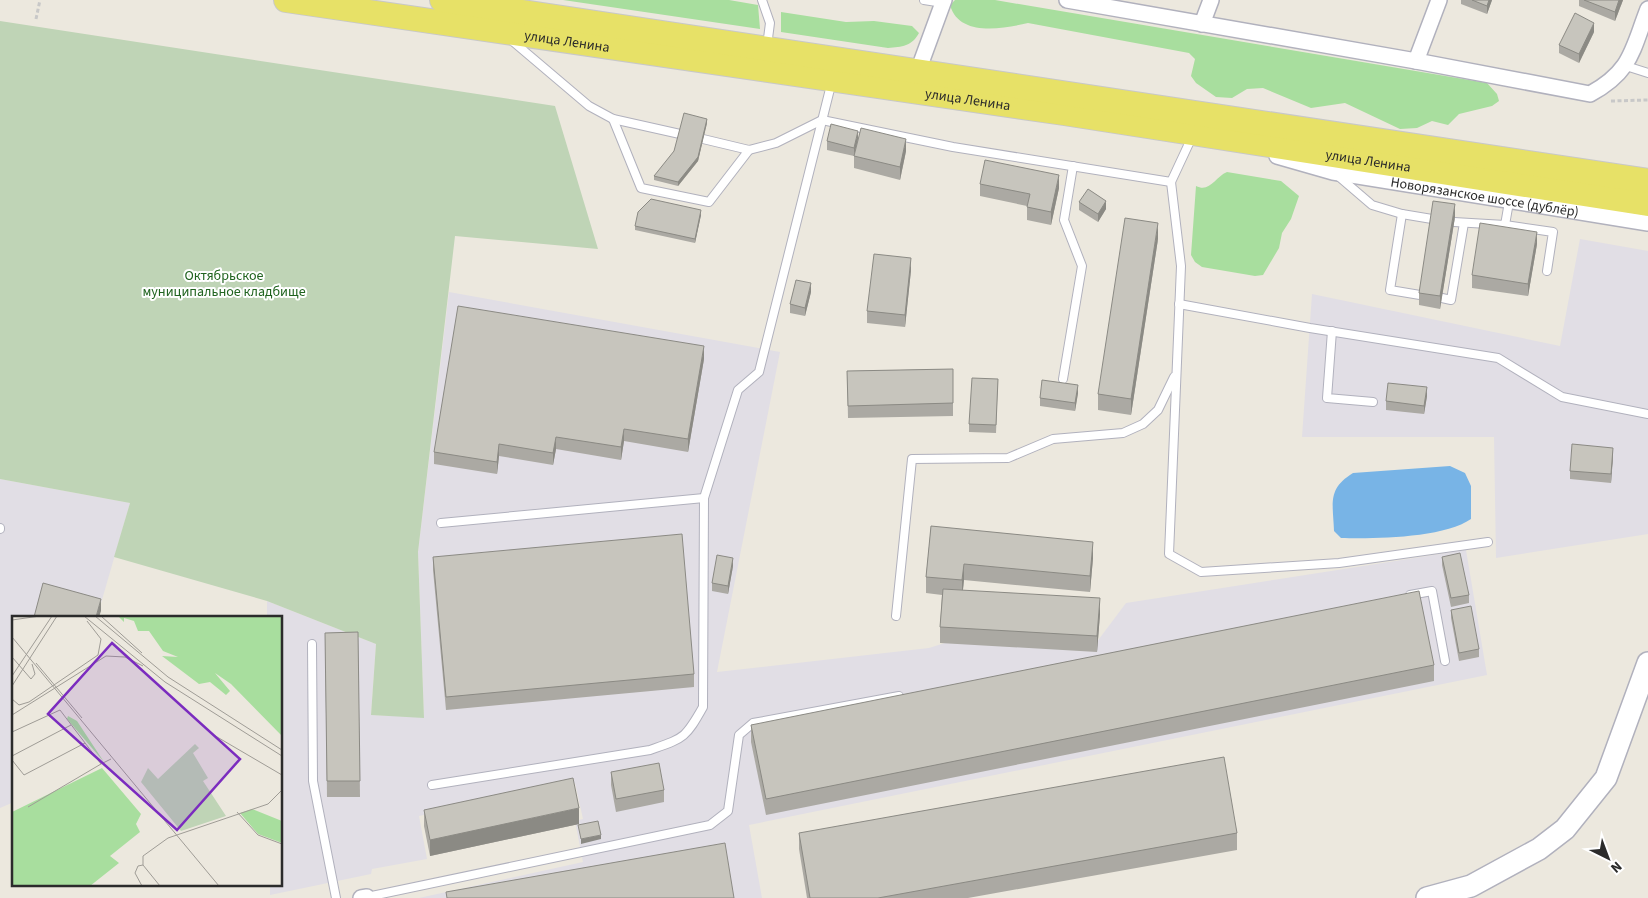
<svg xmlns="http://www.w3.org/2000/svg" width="1648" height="898" font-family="'Source Sans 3',sans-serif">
<rect width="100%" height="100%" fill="#ece8de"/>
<g fill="#e1dee5">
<path d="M1580,239L1648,251V534L1496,558L1494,437H1302L1312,294L1560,346Z"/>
<path d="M449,292L780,352L717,672L929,648L948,642L1093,647L1126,603L1466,550L1487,675L749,825L762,898H419L583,862L575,821L583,819L575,783L419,816L427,859L372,869L371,874L270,895V884H281V617H267V601L376,644L371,715L424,717L418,552Z"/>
<path d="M0,479L130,503L97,617H14V802L0,808Z"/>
</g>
<g fill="#a8de9e">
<path d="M563,0H729L758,5L760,29Z"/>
<path d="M955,0H995L1487,83L1497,94L1499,101L1492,106L1459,114L1448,125L1432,121L1417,128L1400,129L1345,103L1311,108L1263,88L1247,89L1232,98L1216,97L1196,83L1191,76L1195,59L1189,53L1028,23C1002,29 959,37 950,5Z"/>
<path d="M781,12L846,22L874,21L912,26L919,33C912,46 902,47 888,48L781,32Z"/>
<path d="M1227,172L1281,181L1299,196L1291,219L1282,233L1279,248L1263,275L1255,276L1202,267L1195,262L1191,255L1196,186C1210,193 1215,177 1227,172Z"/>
</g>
<path fill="#bfd4b6" d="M0,21L555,106L598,249L455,236L418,552L424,718L371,715L376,644L267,601L114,557L130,503L0,479Z"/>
<path fill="#78b4e6" d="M1450,466L1465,473L1471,486V519C1444,538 1374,539 1341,538L1334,531C1333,503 1327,489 1353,473Z"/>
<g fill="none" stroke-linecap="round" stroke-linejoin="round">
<defs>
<g id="lane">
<path d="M762,0L770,23L767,46"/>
<path d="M924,0L943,3"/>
<path d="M510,39L589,106L613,119L680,134"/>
<path d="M1626,66L1648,73"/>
<path d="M613,119L641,188L709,202L749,150"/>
<path d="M703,139L749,150L776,143L822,120L953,147L1171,182L1192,137"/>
<path d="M1337,175L1372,205L1402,214L1432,219"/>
<path d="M1171,182L1181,266L1169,554L1201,572L1339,563L1488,542"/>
<path d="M1402,214L1390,290L1420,295"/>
<path d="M1454,222L1505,225L1509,202"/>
<path d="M1505,225L1553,232L1547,271"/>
<path d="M1442,298L1451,300L1464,223"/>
<path d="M1179,304L1310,328L1498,358L1562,397L1648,414"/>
<path d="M1332,331L1327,398L1373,402"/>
<path d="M1063,379L1082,266L1064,220L1073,166"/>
<path d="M441,523L704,498"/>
<path d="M0,528V529"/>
<path d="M1410,595L1432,591L1445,661"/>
<path d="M896,616L912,459L1008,458L1053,439L1123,433L1143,424L1158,410L1174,377"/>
<path d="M312,644L313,781L336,898"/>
<path d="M432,785L650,750C684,738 685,739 703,707L704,498L738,390L759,372L832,81"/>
<path d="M367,897L710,825L728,811L739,735L753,723L899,696"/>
</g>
<g id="street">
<path d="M1067,0L1416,61L1590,94C1632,71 1632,50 1648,9"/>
<path d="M1202,24L1211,0"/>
<path d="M1416,61L1439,0"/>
<path d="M918,71L944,0"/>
<path id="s1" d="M1277,156L1333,172L1648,223"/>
<path d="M361,898L367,897"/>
</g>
<path id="secondary" d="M1427,898L1471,886L1539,849L1565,829L1606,778L1648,663"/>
<g id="primary">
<path id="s2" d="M286,0L1064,113L1648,204"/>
<path d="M442,0L1648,181"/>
</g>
</defs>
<use href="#lane" stroke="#b1b1bd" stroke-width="10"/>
<use href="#street" stroke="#b1b1bd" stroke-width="18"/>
<use href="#secondary" stroke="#b1b1bd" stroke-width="24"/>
<use href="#primary" stroke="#c8c8c8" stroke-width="26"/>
<g stroke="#c8c8c8" stroke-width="3" stroke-dasharray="4 2.5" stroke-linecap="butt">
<path d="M36,19L40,0"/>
<path d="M1611,101L1648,100"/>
</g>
<use href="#lane" stroke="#fff" stroke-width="8"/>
<use href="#street" stroke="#fff" stroke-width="15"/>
<use href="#secondary" stroke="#fff" stroke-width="21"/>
<use href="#primary" stroke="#e7e167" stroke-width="24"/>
</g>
<g fill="#aba9a3">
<path d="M1461,0H1492L1487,14L1461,4Z"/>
<path d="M1579,0H1623L1615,21L1579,6Z"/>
<path d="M1594,32L1579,63L1559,53V45Z"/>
<path d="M707,123L698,161L678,186L654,180V176Z"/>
<path d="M858,139L854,156L827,150V141Z"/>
<path d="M906,151L900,180L854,168V156Z"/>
<path d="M980,184L1059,188L1051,225L1027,220V206L980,196Z"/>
<path d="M1079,202L1106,209L1098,222L1079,210Z"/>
<path d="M701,215L695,243L635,230V226Z"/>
<path d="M1455,217L1440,309L1419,305V293Z"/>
<path d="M1158,239L1131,415L1098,410V394Z"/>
<path d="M1537,244L1528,296L1472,288V275Z"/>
<path d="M911,270L905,327L867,323V311Z"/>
<path d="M811,292L805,316L790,313V304Z"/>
<path d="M704,359L688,452L624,441L621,460L556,449L553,465L499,456L497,474L434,464V452Z"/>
<path d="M953,369V416L848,418L847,371Z"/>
<path d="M998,379L996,433L969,432V424Z"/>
<path d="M1078,393L1075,411L1040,406V398Z"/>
<path d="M1427,396L1424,414L1386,410V401Z"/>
<path d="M1613,456L1611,483L1570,479V471Z"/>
<path d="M931,526L1093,558L1090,592L964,580L963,590L1100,614L1097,652L940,643V627L942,595L926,593V577Z"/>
<path d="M433,557L694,674V687L446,710L433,570Z"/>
<path d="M1442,557L1469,595V603L1451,607L1442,565Z"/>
<path d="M733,566L728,594L712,591V583Z"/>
<path d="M1451,610L1479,649V657L1459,661L1451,618Z"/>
<path d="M358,632L360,797H327L325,633Z"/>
<path d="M1434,665V681L766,815L751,742V725Z"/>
<path d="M14,688V708H12V695Z"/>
<path d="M611,772L664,790V802L616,812L611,785Z"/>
<path d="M424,810L579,824L430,856L424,826Z"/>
<path d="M799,833H1237V850L968,898H807L799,849Z"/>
</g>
<g fill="#8b8a84">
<path d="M1489,0H1492L1487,14V6Z"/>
<path d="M1619,0H1623L1615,21V12Z"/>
<path d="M1594,23V32L1579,63V54Z"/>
<path d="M707,119V123L698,161L678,186V182Z"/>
<path d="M858,131V139L854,156V148Z"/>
<path d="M906,139V151L900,180V167Z"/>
<path d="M1059,175V188L1051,225V212Z"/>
<path d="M1106,201V209L1098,222V214Z"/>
<path d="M1455,204V217L1440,309V296Z"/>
<path d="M701,210V215L695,243V239Z"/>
<path d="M1158,223V239L1131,415V399Z"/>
<path d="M1537,232V244L1528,296V284Z"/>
<path d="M911,258V270L905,327V315Z"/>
<path d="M811,283V292L805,316V308Z"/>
<path d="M704,346V359L688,452V439Z"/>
<path d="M1078,385V393L1075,411V403Z"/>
<path d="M1427,387V396L1424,414V406Z"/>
<path d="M624,429V441L621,460V447Z"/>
<path d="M556,437V449L553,465V453Z"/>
<path d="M499,444V456L497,474V462Z"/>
<path d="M1613,448V456L1611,483V474Z"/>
<path d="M1093,542V558L1090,592V576Z"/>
<path d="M733,558V566L728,594V586Z"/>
<path d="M964,564V580L962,597V580Z"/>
<path d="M1100,598V614L1097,652V636Z"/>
<path d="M101,599V611L99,617H96Z"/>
<path d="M579,808V824L430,856V840Z"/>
<path d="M601,835V839L581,844V839Z"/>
</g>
<g fill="#c7c5bd" stroke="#8b8a84">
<path d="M1472,0H1489L1487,6Z"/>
<path d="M1584,0H1619L1615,12Z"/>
<path d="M1575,13L1594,23L1579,54L1559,45Z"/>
<path d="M684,113L707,119L698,157L678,182L654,176L674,151Z"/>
<path d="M831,124L858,131L854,148L827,141Z"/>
<path d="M861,128L906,139L900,167L854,156Z"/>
<path d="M985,160L1059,175L1051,212L1027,207L1030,194L980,184Z"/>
<path d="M1088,189L1106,201L1098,214L1079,202Z"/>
<path d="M651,199L701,210L695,239L635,226L638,212Z"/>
<path d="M1433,201L1455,204L1440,296L1419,293Z"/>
<path d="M1125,218L1158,223L1131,399L1098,394Z"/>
<path d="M1480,223L1537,232L1528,284L1472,275Z"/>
<path d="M874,254L911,258L905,315L867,311Z"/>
<path d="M796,280L811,283L805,308L790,304Z"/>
<path d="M458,306L704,346L688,439L624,429L621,447L556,437L553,453L499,444L497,462L434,452Z"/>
<path d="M953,369V403L848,406L847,371Z"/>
<path d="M972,378L998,379L996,425L969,424Z"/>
<path d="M1042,380L1078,385L1075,403L1040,398Z"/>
<path d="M1388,383L1427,387L1424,406L1386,401Z"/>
<path d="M1572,444L1613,448L1611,474L1570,471Z"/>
<path d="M931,526L1093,542L1090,576L964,564L962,580L926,577Z"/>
<path d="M682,534L694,674L446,697L433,557Z"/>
<path d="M1460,553L1469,595L1451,598L1442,557Z"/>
<path d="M717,555L733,558L728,586L712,583Z"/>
<path d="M43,583L101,599L96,617H34Z"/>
<path d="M943,589L1100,598L1097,636L940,627Z"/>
<path d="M1419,591L1434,665L766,799L751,725Z"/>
<path d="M1471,606L1479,649L1459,653L1451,610Z"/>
<path d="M358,632L360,781H327L325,633Z"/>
<path d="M1224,757L1237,833L878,898H810L799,833Z"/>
<path d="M659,763L664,790L616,799L611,772Z"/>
<path d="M573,778L579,808L430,840L424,810Z"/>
<path d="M598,821L601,835L581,839L578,825Z"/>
<path d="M725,843L734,898H447L446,892Z"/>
</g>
<g text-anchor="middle" stroke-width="4" stroke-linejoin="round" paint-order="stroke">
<g font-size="14" fill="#2b2b2b" stroke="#fff">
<text dy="5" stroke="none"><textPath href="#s2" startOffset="284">улица Ленина</textPath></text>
<text dy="5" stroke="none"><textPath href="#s2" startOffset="689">улица Ленина</textPath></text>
<text dy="5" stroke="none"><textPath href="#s2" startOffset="1094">улица Ленина</textPath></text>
<text dy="5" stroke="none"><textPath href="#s1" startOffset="212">Новорязанское шоссе (дублёр)</textPath></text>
</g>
<g font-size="14" fill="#20631f" stroke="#fff">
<text x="224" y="280">Октябрьское<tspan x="224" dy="16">муниципальное кладбище</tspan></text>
</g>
</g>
<g transform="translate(12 616)">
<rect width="270" height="270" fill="#ece8de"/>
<path d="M106,0H270V120L219,68L203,57L218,75L214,79L198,66L187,68L150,40L166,41L151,35L137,15H126L122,5L112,2V6ZM56,100L65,105L92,146L55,103ZM90,152L129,198L124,208L128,216L98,240L107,247L78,270H0V196ZM240,193L270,205V227L246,218L228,197Z" fill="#a8de9e"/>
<path d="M183,128L187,132L181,137L196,162L191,165L214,200L169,215L129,166L136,152L146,163Z" fill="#bfd4b6"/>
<path fill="none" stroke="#9f9c96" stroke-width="1" d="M72,0L153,66L270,140M83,0L156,61L270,134M89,0L130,37M0,4L28,0M0,21L207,270M0,41L19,63M24,47L70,102M0,60L40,0M19,63L23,58L20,48M0,70L45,0M0,83L7,89L17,86L86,39L89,23L75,5M0,99L94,40L113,41L131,50M0,116L48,94L89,148L99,143M200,118L270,159M0,140L59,109M0,144L12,159L73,127M16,191L89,148M225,196L246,219L270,228M130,270L123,257L126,250L131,249M148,270L131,249V240L156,222L256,188L270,174"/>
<path fill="#7b2cbf" fill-opacity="0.15" stroke="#7b2cbf" stroke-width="2.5" d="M100,27L228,143L165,214L36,98Z"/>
<rect width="270" height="270" fill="none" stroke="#2b2b2b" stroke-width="2.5"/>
</g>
<g transform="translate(1608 858) rotate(138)" stroke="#ffffff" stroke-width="4" paint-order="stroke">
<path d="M0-4L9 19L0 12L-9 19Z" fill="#2b2b2b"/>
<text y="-8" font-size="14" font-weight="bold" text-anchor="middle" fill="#2b2b2b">N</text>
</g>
</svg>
